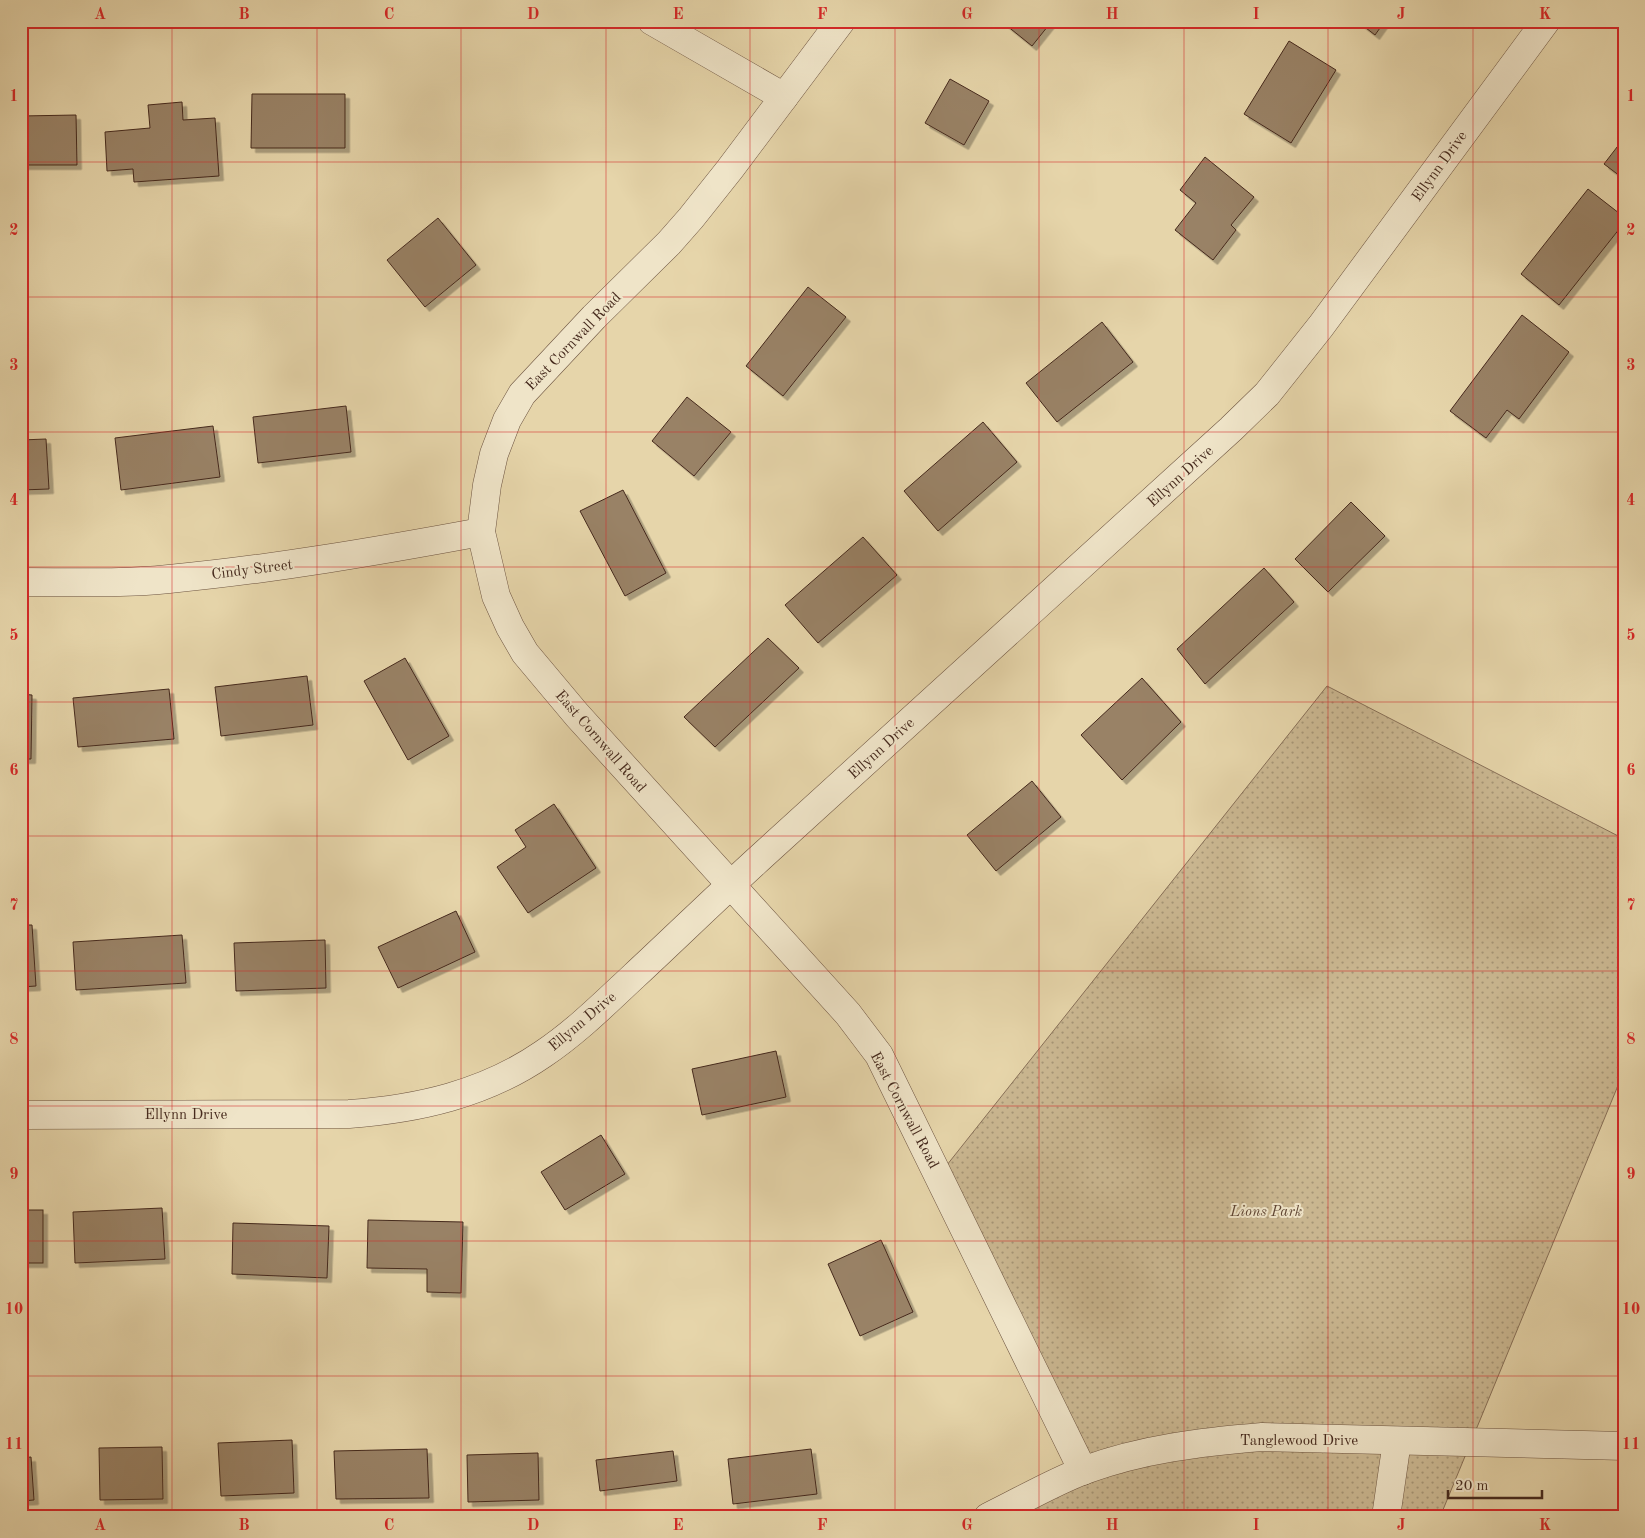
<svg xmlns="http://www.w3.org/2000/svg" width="1645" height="1538" font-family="'Old Standard TT',serif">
<defs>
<pattern id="park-dots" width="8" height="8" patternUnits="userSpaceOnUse" patternTransform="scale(1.25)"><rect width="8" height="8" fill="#cbb892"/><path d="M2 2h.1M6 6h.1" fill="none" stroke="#a79677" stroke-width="1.8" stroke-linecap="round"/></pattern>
<filter id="shadow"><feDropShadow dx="4.5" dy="4.5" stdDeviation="0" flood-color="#0004"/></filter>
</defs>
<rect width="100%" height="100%" fill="#e6d5aa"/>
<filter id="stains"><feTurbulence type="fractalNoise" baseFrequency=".004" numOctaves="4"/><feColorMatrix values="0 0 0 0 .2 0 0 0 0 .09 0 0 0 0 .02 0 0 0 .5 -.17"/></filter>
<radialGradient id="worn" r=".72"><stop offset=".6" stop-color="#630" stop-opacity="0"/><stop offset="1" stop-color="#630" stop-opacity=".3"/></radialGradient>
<path fill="url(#park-dots)" stroke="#887058" d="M1327,686L1624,839V1071L1440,1517H988L1083,1471L939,1175Z"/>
<g fill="#998266" stroke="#45291d" filter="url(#shadow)">
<path d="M1001,21H1052L1032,46Z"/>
<path d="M1357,21H1385L1375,35Z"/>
<path d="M1289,41L1336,70L1291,143L1244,114Z"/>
<path d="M950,79L989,101L964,145L925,123Z"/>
<path d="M252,94H345V148H251Z"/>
<path d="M182,102L183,120L215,118L219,176L134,182L133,169L107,171L105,132L150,128L148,105Z"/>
<path d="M76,115L77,165H21V116Z"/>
<path d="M1624,138V179L1604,164Z"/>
<path d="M1205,157L1254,197L1231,225L1236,230L1213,260L1175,230L1196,203L1180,190Z"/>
<path d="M1588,189L1624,217V223L1559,305L1521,274Z"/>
<path d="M438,218L476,265L425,307L387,260Z"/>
<path d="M808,287L846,317L783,396L746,366Z"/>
<path d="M1522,315L1569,352L1519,419L1507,410L1486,438L1450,411Z"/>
<path d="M1102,322L1133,362L1057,422L1026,383Z"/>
<path d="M687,397L731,432L694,476L652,441Z"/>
<path d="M346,406L351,452L258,463L253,417Z"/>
<path d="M983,422L1017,462L938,531L904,491Z"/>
<path d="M213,426L220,477L121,490L115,438Z"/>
<path d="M46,439L49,489L21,490V440Z"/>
<path d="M623,490L666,573L625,596L580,511Z"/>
<path d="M1351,502L1385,536L1328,592L1295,559Z"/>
<path d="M863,537L897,575L818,643L785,605Z"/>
<path d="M1264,568L1294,602L1205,684L1177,649Z"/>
<path d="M768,638L799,668L715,747L684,717Z"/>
<path d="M405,658L449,736L408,760L364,681Z"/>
<path d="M307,676L313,725L221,736L215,687Z"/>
<path d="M1142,678L1181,722L1122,780L1081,735Z"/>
<path d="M169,689L174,739L78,747L73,698Z"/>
<path d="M21,694L32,695L31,759H21Z"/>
<path d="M1032,781L1061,817L996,871L967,835Z"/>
<path d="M554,804L596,868L528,913L497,867L526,847L515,830Z"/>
<path d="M456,911L475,952L398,988L378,947Z"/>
<path d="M21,925H32L36,986L21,987Z"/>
<path d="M182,935L186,983L76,990L73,942Z"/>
<path d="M325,940L326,988L236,991L234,943Z"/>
<path d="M776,1051L786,1097L702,1115L692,1069Z"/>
<path d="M601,1135L625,1174L565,1210L541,1172Z"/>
<path d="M162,1208L165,1259L75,1263L73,1212Z"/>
<rect x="21" y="1210" width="22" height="53"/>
<path d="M368,1220L463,1222L461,1293L427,1292V1269L367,1268Z"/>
<path d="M233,1223L329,1226L327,1278L232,1274Z"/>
<path d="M881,1240L913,1312L860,1336L828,1264Z"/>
<path d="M292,1440L294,1493L221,1496L218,1443Z"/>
<path d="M162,1447L163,1499L100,1500L99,1448Z"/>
<path d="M427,1449L429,1498L336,1499L334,1451Z"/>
<path d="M811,1449L817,1494L733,1504L728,1459Z"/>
<path d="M673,1451L677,1481L600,1491L596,1460Z"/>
<path d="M538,1453L539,1500L468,1502L467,1455Z"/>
<path d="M31,1457L34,1500L21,1501V1458Z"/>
</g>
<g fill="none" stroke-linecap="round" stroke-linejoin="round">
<defs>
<g id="minor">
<path d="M652,21L784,97"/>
<path d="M841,21L730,169L691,218L669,243L594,317L522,394L507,420L494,454L487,485L481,532L496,596L510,627L525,653L577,715L848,1014L879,1055L1083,1471"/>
<path d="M21,582C71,582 120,584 169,579C274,569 378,551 481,532"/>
<path d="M21,1115L349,1114C418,1109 485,1094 543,1054C576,1032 605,1003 634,976C677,936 719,895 763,855C919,713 1075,571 1231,429L1267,394L1321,326L1546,21"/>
<path d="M988,1517C1019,1502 1053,1482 1085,1470C1142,1449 1201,1442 1262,1437L1624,1446"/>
<path d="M1386,1517L1397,1441"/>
</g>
</defs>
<use href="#minor" stroke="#6d5440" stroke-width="29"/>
<use href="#minor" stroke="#efe4c8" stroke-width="28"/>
</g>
<path fill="none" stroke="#d62828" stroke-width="1" stroke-opacity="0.55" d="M172,21V1517M317,21V1517M461,21V1517M606,21V1517M750,21V1517M895,21V1517M1039,21V1517M1184,21V1517M1328,21V1517M1473,21V1517M21,162H1624M21,297H1624M21,432H1624M21,567H1624M21,702H1624M21,836H1624M21,971H1624M21,1106H1624M21,1241H1624M21,1376H1624"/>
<g text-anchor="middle" stroke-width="4" stroke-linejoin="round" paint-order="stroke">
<g font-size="15" fill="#45291d" stroke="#efe4c8">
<text transform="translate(1439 166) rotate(-54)" y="5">Ellynn Drive</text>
<text transform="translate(573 341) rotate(-46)" y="5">East Cornwall Road</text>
<text transform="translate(1180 476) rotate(-42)" y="5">Ellynn Drive</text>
<text transform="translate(252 569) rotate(-7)" y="5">Cindy Street</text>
<text transform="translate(601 741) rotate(49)" y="5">East Cornwall Road</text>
<text transform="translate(881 748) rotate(-42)" y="5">Ellynn Drive</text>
<text transform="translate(582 1021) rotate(-40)" y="5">Ellynn Drive</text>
<text transform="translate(905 1110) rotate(62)" y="5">East Cornwall Road</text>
<text x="186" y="1119">Ellynn Drive</text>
<text x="1299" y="1445">Tanglewood Drive</text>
</g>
<g font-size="15" font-style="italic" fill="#604634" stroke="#efe4c8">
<text x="1266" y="1216">Lions Park</text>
</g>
</g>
<rect width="1645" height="1538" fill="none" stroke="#e6d5aa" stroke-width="55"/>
<path d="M1448 1490v8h94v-8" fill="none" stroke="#45291d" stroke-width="2.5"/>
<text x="1455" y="1490" font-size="15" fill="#45291d" stroke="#efe4c8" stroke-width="4" paint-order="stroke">20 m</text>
<rect x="28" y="28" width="1590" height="1482" fill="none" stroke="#d62828" stroke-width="2"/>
<g font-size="16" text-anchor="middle" font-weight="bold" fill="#d62828">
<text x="100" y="19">A</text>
<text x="244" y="19">B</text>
<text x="389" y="19">C</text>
<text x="533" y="19">D</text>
<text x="678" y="19">E</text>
<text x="822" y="19">F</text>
<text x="967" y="19">G</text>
<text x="1112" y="19">H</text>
<text x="1256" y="19">I</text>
<text x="1401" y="19">J</text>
<text x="1545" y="19">K</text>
<text x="14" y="101">1</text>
<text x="1631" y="101">1</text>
<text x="14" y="235">2</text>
<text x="1631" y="235">2</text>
<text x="14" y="370">3</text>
<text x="1631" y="370">3</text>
<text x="14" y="505">4</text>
<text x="1631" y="505">4</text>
<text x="14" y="640">5</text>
<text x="1631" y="640">5</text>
<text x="14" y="775">6</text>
<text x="1631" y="775">6</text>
<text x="14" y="910">7</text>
<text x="1631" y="910">7</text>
<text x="14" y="1044">8</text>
<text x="1631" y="1044">8</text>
<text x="14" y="1179">9</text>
<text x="1631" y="1179">9</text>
<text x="14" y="1314">10</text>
<text x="1631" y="1314">10</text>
<text x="14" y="1449">11</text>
<text x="1631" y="1449">11</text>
<text x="100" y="1530">A</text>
<text x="244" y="1530">B</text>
<text x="389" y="1530">C</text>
<text x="533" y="1530">D</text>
<text x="678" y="1530">E</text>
<text x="822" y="1530">F</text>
<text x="967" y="1530">G</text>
<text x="1112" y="1530">H</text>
<text x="1256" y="1530">I</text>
<text x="1401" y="1530">J</text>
<text x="1545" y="1530">K</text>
</g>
<rect width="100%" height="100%" filter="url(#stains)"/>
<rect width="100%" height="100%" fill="url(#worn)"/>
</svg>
